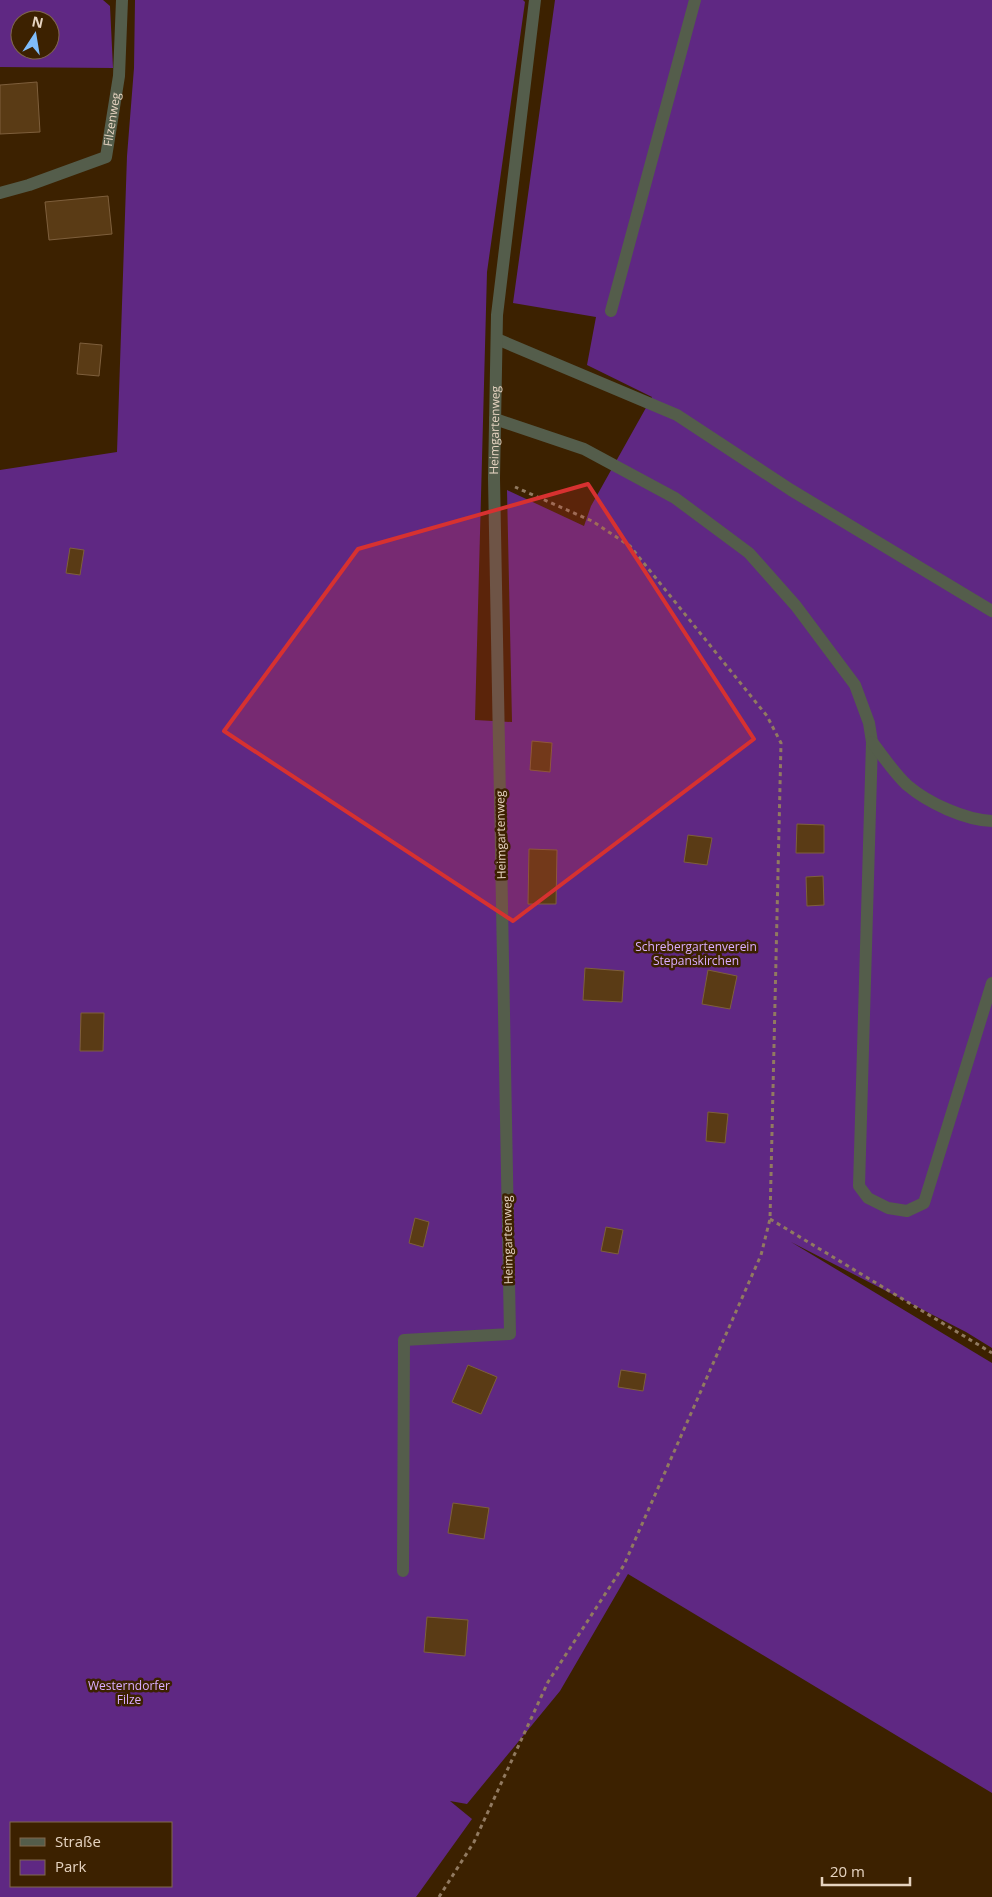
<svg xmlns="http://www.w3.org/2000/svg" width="992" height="1897" font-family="'Open Sans',sans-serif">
<rect width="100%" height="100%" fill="#3c2100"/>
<g fill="#5f2883" fill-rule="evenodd">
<path d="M0,0H103L110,6L113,68L0,67ZM20,20H50V50H20Z"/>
<path d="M135,0H523L525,2L487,272L475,720L512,722L507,490L584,526L591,506L652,397L587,365L596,317L513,303L555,0H992V1348L966,1332L791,1242L992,1363V1793L628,1574L560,1691L467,1804L450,1801L472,1819L416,1897H0V470L117,452L127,156L134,68ZM11,1823H171V1886H11Z"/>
</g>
<g fill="#5a3b15" stroke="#7e5f3c">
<path d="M37,82L40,132L0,134V85Z"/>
<path d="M108,196L112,234L49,240L45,202Z"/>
<path d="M80,343L102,345L99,376L77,374Z"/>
<path d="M70,548L84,550L80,575L66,573Z"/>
<path d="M532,741L552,743L550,772L530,770Z"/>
<path d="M797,824L824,825V853H796Z"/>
<path d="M688,835L712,838L707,865L684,862Z"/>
<path d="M529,849L557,850L556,904H528Z"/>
<path d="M823,876L824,905L807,906L806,877Z"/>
<path d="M585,968L624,971L622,1002L583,1000Z"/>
<path d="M708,970L737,976L730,1009L702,1004Z"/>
<path d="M81,1013H104L103,1051H80Z"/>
<path d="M708,1112L728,1114L725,1143L706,1141Z"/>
<path d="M415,1218L429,1222L423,1247L409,1243Z"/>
<path d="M606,1227L623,1230L618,1254L601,1251Z"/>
<path d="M468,1365L497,1377L481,1414L452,1402Z"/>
<path d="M621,1370L646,1374L643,1391L618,1387Z"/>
<path d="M453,1503L489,1508L484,1539L448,1533Z"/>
<path d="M427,1617L468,1620L465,1656L424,1652Z"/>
</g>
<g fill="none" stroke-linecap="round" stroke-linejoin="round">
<g stroke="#917a60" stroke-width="3" stroke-dasharray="4 4" stroke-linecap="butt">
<path d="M770,1219L992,1353"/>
<path d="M439,1897L474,1842L548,1682L624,1565L761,1255L770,1219L781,743L767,716L630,546L592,521L515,487"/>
</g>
<g stroke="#545d4b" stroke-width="12">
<path d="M611,311L695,0"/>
<path d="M497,339L677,415L791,490L992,611"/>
<path d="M495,419L584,449L675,498L749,553L796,606L855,685L869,723L872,742L859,1186L868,1198L888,1208L907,1211L924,1203L992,983"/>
<path d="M872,742C883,756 894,773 907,785C928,803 965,820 992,821"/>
<path id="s1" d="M403,1571L404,1340L510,1334L494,478L497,315L535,0"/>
</g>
<path stroke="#545d4b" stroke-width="12" id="s2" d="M0,193L29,185L106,157L119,76L122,0"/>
</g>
<path fill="#d73130" fill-opacity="0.2" stroke="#d73130" stroke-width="4" stroke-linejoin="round" d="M588,484L754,739L513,921L224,731L358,549Z"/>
<g text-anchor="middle" stroke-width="5" stroke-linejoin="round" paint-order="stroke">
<g font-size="12" fill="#e5d3c0" stroke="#3c2100">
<text dy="4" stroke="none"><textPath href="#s2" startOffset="150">Filzenweg</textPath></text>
<text dy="4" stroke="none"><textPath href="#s1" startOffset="1241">Heimgartenweg</textPath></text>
<text transform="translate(501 835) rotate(-91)" y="4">Heimgartenweg</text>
<text transform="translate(508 1240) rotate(-91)" y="4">Heimgartenweg</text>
</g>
<g font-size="12" fill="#daaeff" stroke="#3c2100">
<text x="696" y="951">Schrebergartenverein<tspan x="696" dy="14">Stepanskirchen</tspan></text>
<text x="129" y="1690">Westerndorfer<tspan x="129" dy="14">Filze</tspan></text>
</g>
</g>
<rect x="10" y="1822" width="162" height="65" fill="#3c2100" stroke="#80684d"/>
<rect x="20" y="1838" width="25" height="8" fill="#545d4b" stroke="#80684d"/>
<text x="55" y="1847" font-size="15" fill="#e5d3c0">Straße</text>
<rect x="20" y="1860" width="25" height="15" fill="#5f2883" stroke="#80684d"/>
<text x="55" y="1872" font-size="15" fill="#e5d3c0">Park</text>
<g transform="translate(35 35) rotate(12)"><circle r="24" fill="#3c2100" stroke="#80684d"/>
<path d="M0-4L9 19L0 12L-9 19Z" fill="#7fbdfa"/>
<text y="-8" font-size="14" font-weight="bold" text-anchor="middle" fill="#e5d3c0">N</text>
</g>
<path d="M822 1877v8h88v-8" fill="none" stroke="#e5d3c0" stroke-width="2.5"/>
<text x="830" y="1877" font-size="15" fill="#e5d3c0" stroke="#3c2100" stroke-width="4" paint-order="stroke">20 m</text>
</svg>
